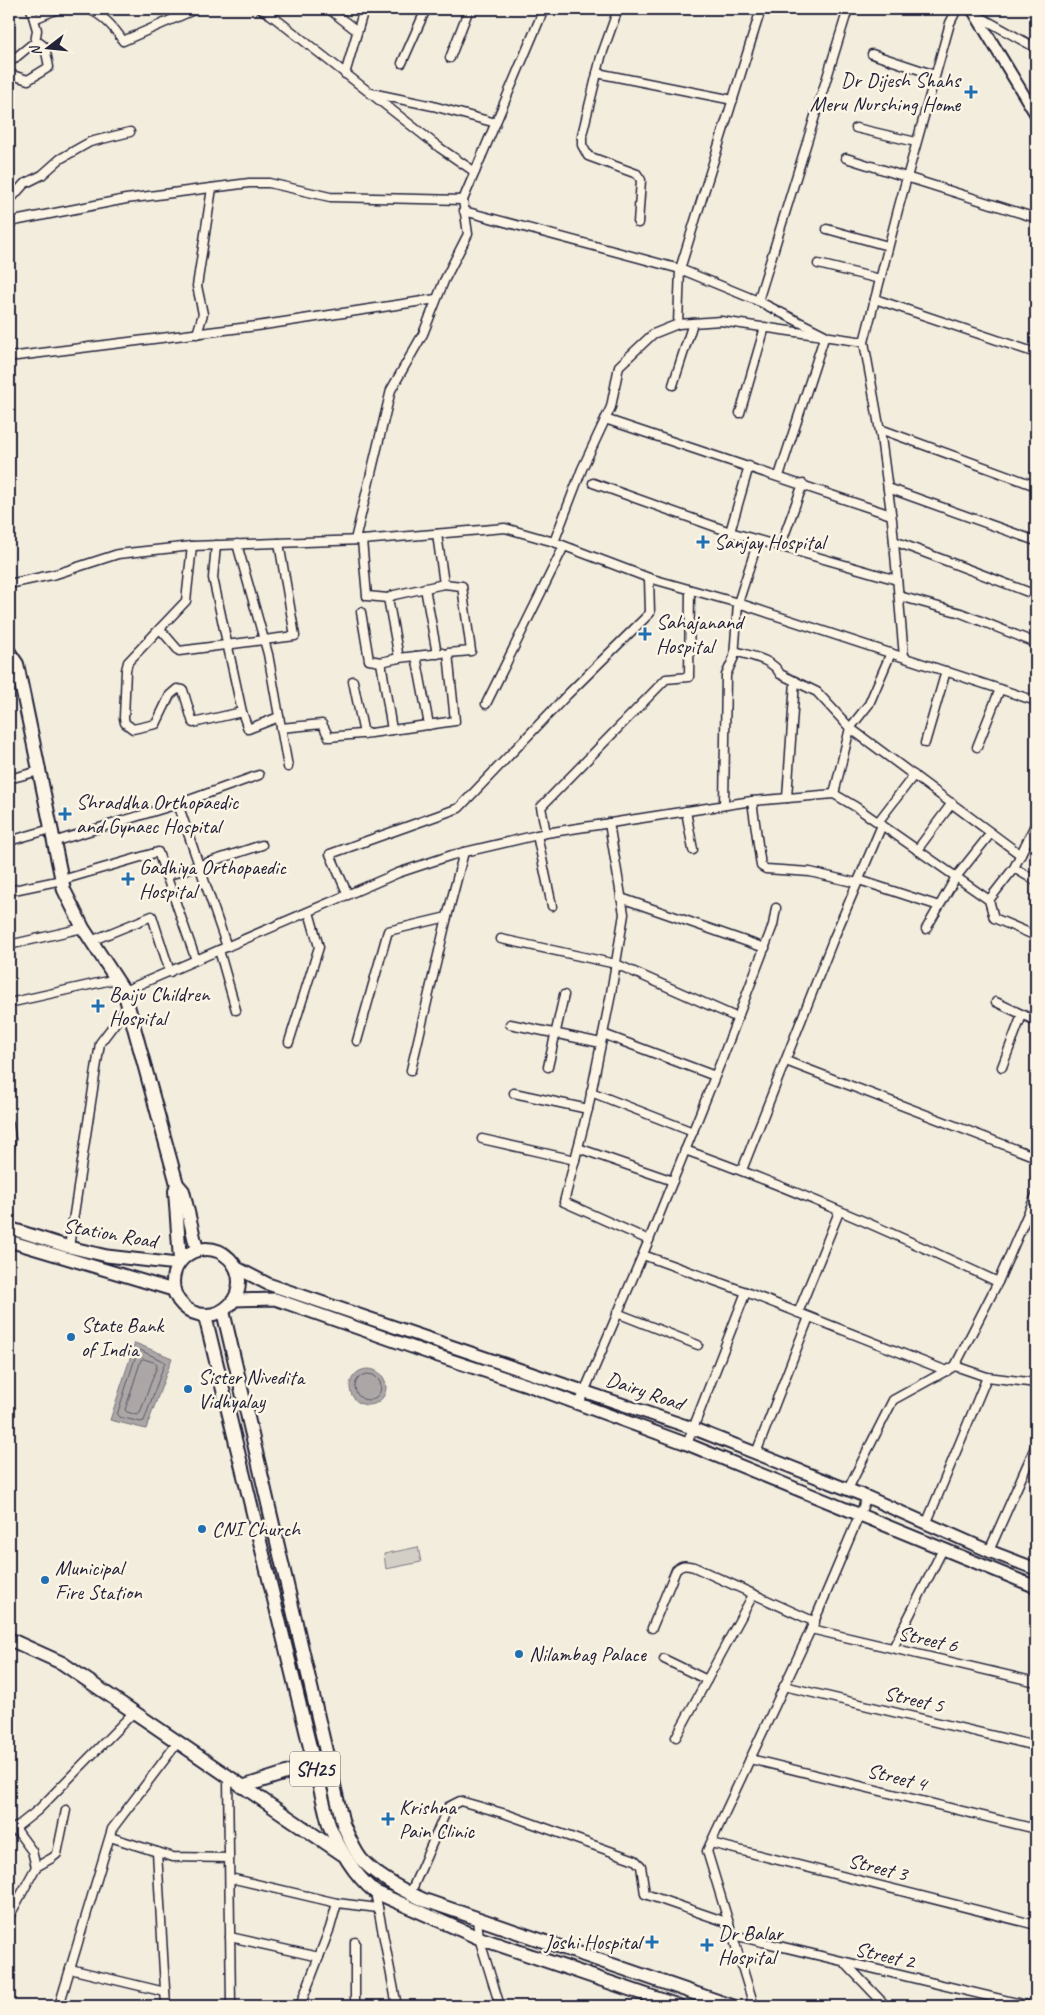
<svg xmlns="http://www.w3.org/2000/svg" width="1045" height="2015" font-family="Caveat,sans-serif">
<rect width="100%" height="100%" fill="#f3edde"/>
<filter id="ink" filterUnits="userSpaceOnUse"><feTurbulence type="fractalNoise" baseFrequency=".02" numOctaves="2"/><feDisplacementMap in="SourceGraphic" scale="10" xChannelSelector="R" yChannelSelector="G"/><feConvolveMatrix kernelMatrix="1 2 1 2 8 2 1 2 1" color-interpolation-filters="sRGB"/></filter>
<g filter="url(#ink)">
<path fill="#d4cfc6" stroke="#7b7880" d="M418,1547L421,1562L386,1569L384,1554Z"/>
<g fill="#aca7a6" stroke="#75727b">
<path d="M135,1343L172,1358L146,1429L110,1420Z"/>
<circle cx="368" cy="1387" r="18"/>
</g>
<g fill="none" stroke-linecap="round" stroke-linejoin="round">
<g stroke="#595766" stroke-width="1">
<path d="M140,1350L165,1362L144,1421L141,1422L119,1417L117,1415L137,1352Z"/>
<path d="M144,1359L156,1363L157,1366L140,1413L137,1415L127,1412L125,1410L141,1360Z"/>
<circle cx="368" cy="1387" r="13"/>
</g>
<defs>
<g id="minor">
<path d="M31,9L37,30L35,43"/>
<path d="M88,9C103,15 114,27 123,41L196,9"/>
<path d="M261,9L271,15L440,148L475,172"/>
<path d="M329,9L357,31"/>
<path d="M689,9H690"/>
<path d="M617,12L601,57L582,135V145L588,156L637,174L641,180L638,223"/>
<path d="M975,14L1036,48"/>
<path d="M34,19L58,9"/>
<path d="M872,54L935,75"/>
<path d="M450,58L469,9"/>
<path d="M9,63L31,45L40,43L45,47L49,67L28,80L9,74"/>
<path d="M402,63L426,9"/>
<path d="M597,73L733,100"/>
<path d="M345,74L364,9"/>
<path d="M371,93L433,106L496,123"/>
<path d="M856,128L916,142"/>
<path d="M846,158L1036,218"/>
<path d="M9,201L24,184L42,175L60,159L81,147L90,142L130,132"/>
<path d="M464,211L680,269L758,301L825,335L779,476"/>
<path d="M9,222L126,199L249,183H269L330,197L463,200"/>
<path d="M827,229L888,246"/>
<path d="M818,264L880,279"/>
<path d="M875,299L1036,353"/>
<path d="M758,301L848,9"/>
<path d="M678,324L680,269L761,9"/>
<path d="M197,334L203,314L197,286L212,188"/>
<path d="M9,357L257,326L436,299"/>
<path d="M673,385L693,323"/>
<path d="M740,413L765,327"/>
<path d="M605,419L891,515"/>
<path d="M880,429L1036,486"/>
<path d="M593,483L730,532L897,580"/>
<path d="M888,488L1036,541"/>
<path d="M730,532L749,466"/>
<path d="M355,540L391,390L423,334L444,281L468,234L463,200L544,9"/>
<path d="M362,540L367,596L388,598L399,658L381,662L392,730"/>
<path d="M894,541L1036,595"/>
<path d="M554,542L582,469L611,407L619,366L653,334L678,324L721,321L864,342"/>
<path d="M237,544L268,654L288,767"/>
<path d="M192,546L186,601L128,662L126,670L124,718L125,723L133,729L156,724L170,695L177,689L183,690L193,723L242,712L213,578L216,545"/>
<path d="M780,547L803,484"/>
<path d="M9,584L56,574L118,554L192,546L362,540L505,528L554,542L649,578L738,603L1036,701"/>
<path d="M425,588L437,654"/>
<path d="M899,596L961,613L1036,643"/>
<path d="M388,598L394,595L444,584"/>
<path d="M361,612L369,660L381,662"/>
<path d="M160,629L179,651L295,636L279,543"/>
<path d="M735,651C750,656 773,659 780,674L817,692L850,728L1021,855"/>
<path d="M416,656L429,725"/>
<path d="M904,657L892,520L881,437L864,342L899,206L950,23L957,9"/>
<path d="M399,658L442,653"/>
<path d="M353,681L364,734"/>
<path d="M486,704L564,546"/>
<path d="M242,712L248,729L279,717"/>
<path d="M281,728L322,724L329,737L371,733L455,721L448,653L471,651L462,586L444,584L437,534"/>
<path d="M925,743L946,671"/>
<path d="M977,747L1000,689"/>
<path d="M9,779L39,771"/>
<path d="M834,794L850,728L869,704L891,653"/>
<path d="M787,798L795,681"/>
<path d="M752,801L761,866L766,869L810,872L857,883"/>
<path d="M178,804L259,775"/>
<path d="M724,805L726,675L734,657L738,603L758,541"/>
<path d="M686,811L693,850"/>
<path d="M878,822L914,775"/>
<path d="M609,823L624,914L610,999L588,1109L564,1202L649,1240"/>
<path d="M546,833L541,807L666,679L689,677L690,591"/>
<path d="M537,835L552,906"/>
<path d="M9,841L51,829"/>
<path d="M53,842L178,804L227,947"/>
<path d="M917,850L952,803"/>
<path d="M1014,868L1036,881"/>
<path d="M166,876L262,845"/>
<path d="M859,880L939,906"/>
<path d="M9,891L62,880L158,852L196,960"/>
<path d="M348,895L330,854L459,808L567,695L650,613L649,578"/>
<path d="M621,898L765,948"/>
<path d="M989,900L1014,868L1036,823"/>
<path d="M926,929L956,877L991,833"/>
<path d="M501,939L616,964L738,1018"/>
<path d="M91,941L152,916L170,972"/>
<path d="M9,945L83,928"/>
<path d="M219,950L236,1010"/>
<path d="M124,991L398,873L452,855L546,833L752,801L834,794L856,807L989,900L994,918L1036,936"/>
<path d="M996,1002L1036,1021"/>
<path d="M9,1003L116,979"/>
<path d="M510,1024L601,1043"/>
<path d="M603,1034L715,1076"/>
<path d="M357,1041L388,931L447,917L464,852"/>
<path d="M289,1042L319,947L309,912"/>
<path d="M786,1061L1036,1157"/>
<path d="M548,1067L564,995"/>
<path d="M1002,1067L1022,1015"/>
<path d="M411,1070L447,917"/>
<path d="M591,1092L693,1132"/>
<path d="M514,1093L588,1109"/>
<path d="M9,1124L11,1140L9,1153"/>
<path d="M482,1139L575,1160"/>
<path d="M578,1148L673,1181"/>
<path d="M685,1150C792,1188 895,1234 998,1282"/>
<path d="M742,1170L833,940L882,825"/>
<path d="M69,1247L100,1043L128,1006"/>
<path d="M643,1255L746,1292L947,1371"/>
<path d="M617,1313L698,1345"/>
<path d="M798,1313L839,1212"/>
<path d="M955,1366L987,1377L1036,1383"/>
<path d="M579,1404L649,1240L722,1059L773,925L776,908"/>
<path d="M687,1444L746,1292"/>
<path d="M756,1453L809,1317"/>
<path d="M848,1489L893,1400L955,1366L998,1282L1036,1195"/>
<path d="M927,1522L987,1377"/>
<path d="M989,1551L1036,1445"/>
<path d="M652,1628L676,1570C682,1564 686,1565 694,1567L815,1622"/>
<path d="M811,1629L1036,1682"/>
<path d="M893,1648L943,1549"/>
<path d="M664,1659L707,1680"/>
<path d="M784,1686L1036,1746"/>
<path d="M676,1737L753,1595"/>
<path d="M750,1759L1036,1829"/>
<path d="M228,1777L231,2006"/>
<path d="M9,1833L38,1810L134,1712"/>
<path d="M110,1837L173,1857L229,1858"/>
<path d="M711,1843L1036,1925"/>
<path d="M157,1852L166,2006"/>
<path d="M36,1867L52,1858L57,1854L66,1810"/>
<path d="M230,1878L337,1903L330,1928L300,2006"/>
<path d="M375,1892L397,2006"/>
<path d="M410,1894L448,1807L460,1801L506,1814L635,1860L641,1866L645,1894L729,1923"/>
<path d="M337,1903L378,1908"/>
<path d="M9,1917L36,1867L32,1851L15,1828"/>
<path d="M477,1919L479,1938L500,2006"/>
<path d="M733,1935L1030,2006"/>
<path d="M230,1937L319,1957"/>
<path d="M845,1963L886,2006"/>
<path d="M70,1969L165,1992"/>
<path d="M59,2006L112,1829L178,1742"/>
<path d="M355,2006V1942"/>
<path d="M754,2006L707,1851L811,1629L867,1497"/>
</g>
<path id="tertiary" d="M972,9L1036,115"/>
<g id="secondary">
<path d="M9,1228L69,1247L107,1256L177,1264"/>
<path d="M9,1241L173,1290"/>
<path d="M235,1267L268,1284L692,1428L867,1497L989,1551L1036,1569"/>
<path d="M234,1300L275,1299L426,1352L530,1386L687,1444L1036,1587"/>
</g>
<g id="primary">
<path d="M9,652L17,664L64,890L83,928L124,991L177,1184L183,1191L197,1250"/>
<path d="M177,1184L175,1191L180,1260"/>
<circle cx="206" cy="1282" r="33"/>
<path d="M223,1311L343,1824C348,1835 353,1849 361,1859C377,1877 402,1890 424,1900L732,2006"/>
<path d="M205,1316L329,1825C341,1851 353,1874 375,1892L479,1938L679,2006"/>
<path d="M9,1639L62,1663L342,1854"/>
<path d="M242,1787L314,1764"/>
</g>
</defs>
<use href="#minor" stroke="#22223b" stroke-width="11"/>
<use href="#tertiary" stroke="#22223b" stroke-width="14"/>
<use href="#secondary" stroke="#22223b" stroke-width="15"/>
<use href="#primary" stroke="#22223b" stroke-width="16"/>
<use href="#minor" stroke="#fcf5e5" stroke-width="8"/>
<use href="#tertiary" stroke="#fcf5e5" stroke-width="10"/>
<use href="#secondary" stroke="#fcf5e5" stroke-width="11"/>
<use href="#primary" stroke="#fcf5e5" stroke-width="12"/>
</g>
</g>
<g fill="#1f6fb2" stroke="#fcf5e5" stroke-width="2">
<path d="M968.5 84.5h5v5h5v5h-5v5h-5v-5h-5v-5h5z"/>
<path d="M700.5 534.5h5v5h5v5h-5v5h-5v-5h-5v-5h5z"/>
<path d="M642.5 626.5h5v5h5v5h-5v5h-5v-5h-5v-5h5z"/>
<path d="M62.5 806.5h5v5h5v5h-5v5h-5v-5h-5v-5h5z"/>
<path d="M125.5 871.5h5v5h5v5h-5v5h-5v-5h-5v-5h5z"/>
<path d="M95.5 998.5h5v5h5v5h-5v5h-5v-5h-5v-5h5z"/>
<circle cx="71" cy="1337" r="5"/>
<circle cx="188" cy="1389" r="5"/>
<circle cx="202" cy="1529" r="5"/>
<circle cx="45" cy="1580" r="5"/>
<circle cx="519" cy="1654" r="5"/>
<path d="M385.5 1811.5h5v5h5v5h-5v5h-5v-5h-5v-5h5z"/>
<path d="M649.5 1934.5h5v5h5v5h-5v5h-5v-5h-5v-5h5z"/>
<path d="M704.5 1937.5h5v5h5v5h-5v5h-5v-5h-5v-5h5z"/>
</g>
<g text-anchor="middle" stroke-width="5" stroke-linejoin="round" paint-order="stroke">
<rect fill="#fcf5e5" stroke="#63616e" stroke-width="1" x="290" y="1751.5" width="50" height="35" rx="4"/>
<g font-size="20" font-weight="bold" fill="#22223b">
<text x="315" y="1776">SH25</text>
</g>
<g font-size="21" fill="#22223b" stroke="#fcf5e5" text-anchor="start">
<text x="960" y="87" text-anchor="end">Dr Dijesh Shahs<tspan x="960" dy="24">Meru Nurshing Home</tspan></text>
<text x="714" y="549">Sanjay Hospital</text>
<text x="656" y="629">Sahajanand<tspan x="656" dy="24">Hospital</tspan></text>
<text x="76" y="809">Shraddha Orthopaedic<tspan x="76" dy="24">and Gynaec Hospital</tspan></text>
<text x="139" y="874">Gadhiya Orthopaedic<tspan x="139" dy="24">Hospital</tspan></text>
<text x="109" y="1001">Baiju Children<tspan x="109" dy="24">Hospital</tspan></text>
<text x="81" y="1332">State Bank<tspan x="81" dy="24">of India</tspan></text>
<text x="198" y="1384">Sister Nivedita<tspan x="198" dy="24">Vidhyalay</tspan></text>
<text x="212" y="1536">CNI Church</text>
<text x="55" y="1575">Municipal<tspan x="55" dy="24">Fire Station</tspan></text>
<text x="529" y="1661">Nilambag Palace</text>
<text x="399" y="1814">Krishna<tspan x="399" dy="24">Pain Clinic</tspan></text>
<text x="718" y="1940">Dr Balar<tspan x="718" dy="24">Hospital</tspan></text>
<text x="641" y="1949" text-anchor="end">Joshi Hospital</text>
</g>
<g font-size="21" fill="#22223b" stroke="#fcf5e5">
<text transform="translate(110 1233) rotate(10)" y="7">Station Road</text>
<text transform="translate(645 1391) rotate(19)" y="7">Dairy Road</text>
<text transform="translate(928 1639) rotate(13)" y="7">Street 6</text>
<text transform="translate(914 1699) rotate(13)" y="7">Street 5</text>
<text transform="translate(897 1777) rotate(14)" y="7">Street 4</text>
<text transform="translate(878 1867) rotate(14)" y="7">Street 3</text>
<text transform="translate(885 1955) rotate(13)" y="7">Street 2</text>
</g>
</g>
<rect width="1045" height="2015" fill="none" stroke="#fcf5e5" stroke-width="30"/>
<rect x="15" y="15" width="1015" height="1985" fill="none" stroke="#22223b" stroke-width="2" filter="url(#ink)"/>
<g transform="translate(48 48) rotate(254)" stroke="#fcf5e5" stroke-width="4" paint-order="stroke">
<path d="M0-4L9 19L0 12L-9 19Z" fill="#22223b"/>
<text y="-8" font-size="14" font-weight="bold" text-anchor="middle" fill="#22223b">N</text>
</g>
</svg>
